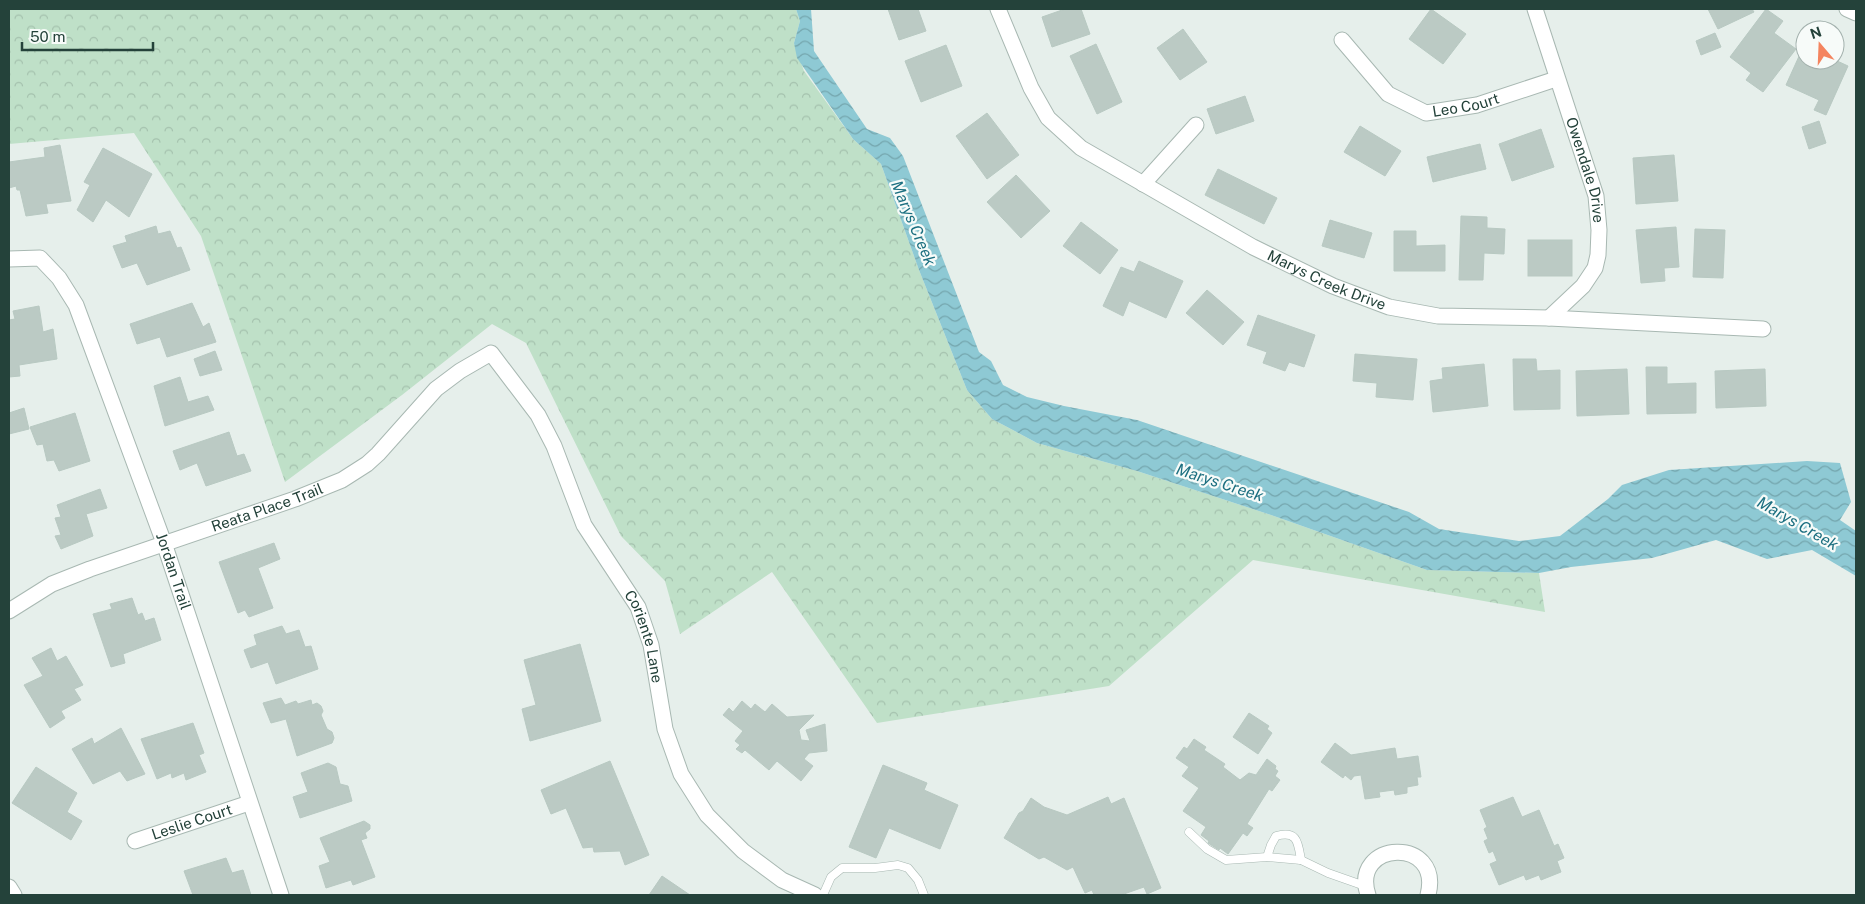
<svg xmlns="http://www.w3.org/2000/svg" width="1865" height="904" font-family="'Public Sans',sans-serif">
<defs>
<pattern id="forest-crowns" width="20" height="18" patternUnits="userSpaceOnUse" patternTransform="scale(1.25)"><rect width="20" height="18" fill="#bfe0c8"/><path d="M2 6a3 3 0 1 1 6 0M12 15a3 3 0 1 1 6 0" fill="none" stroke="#a4c1ad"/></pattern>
<pattern id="water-waves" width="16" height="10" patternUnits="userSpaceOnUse" patternTransform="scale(1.25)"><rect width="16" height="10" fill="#8ec9d4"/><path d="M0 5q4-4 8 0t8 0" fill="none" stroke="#74a5ad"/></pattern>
</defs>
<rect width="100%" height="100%" fill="#e6efeb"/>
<path fill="url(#forest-crowns)" d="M9,9H796L800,21L794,43L804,71L853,139L881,164L919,270L967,390L992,419L1037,443L1137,471L1271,515L1427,570L1539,573L1545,612L1253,560L1109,686L877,723L772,572L680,634L665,581L621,536L526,343L492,324L402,395L285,482L201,236L134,133L9,144Z"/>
<path fill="url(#water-waves)" d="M796,9H811L814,51L867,129L890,138L903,156L979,352L991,361L1003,385L1027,397L1064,406L1137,420L1409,512L1439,529L1519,541L1560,536L1608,499L1622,485L1669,470L1807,461L1840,463L1851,502L1840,520L1856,531V576L1812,550L1767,559L1716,540L1652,558L1571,567L1539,573L1427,570L1271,515L1137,471L1037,443L992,419L967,390L919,270L881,164L853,139L797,58L794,43L800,21Z"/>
<g fill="#bbcac4" stroke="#b8c9c2">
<path d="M888,9H918L926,31L899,40Z"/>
<path d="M1065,9H1081L1090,34L1052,47L1042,17Z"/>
<path d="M1431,9L1466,34L1443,64L1409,39Z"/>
<path d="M1708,9H1752L1754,12L1718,29Z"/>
<path d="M1766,9L1783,21L1774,33L1796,49L1763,92L1746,80L1751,73L1730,57Z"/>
<path d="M1183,29L1207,62L1180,80L1157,48Z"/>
<path d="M1715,33L1721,47L1701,55L1696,41Z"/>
<path d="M1805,43V60H1835L1848,66L1826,115L1814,110L1819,100L1786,85Z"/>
<path d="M1096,44L1122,102L1097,114L1070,56Z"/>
<path d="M946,45L962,86L921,102L905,61Z"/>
<path d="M1245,96L1254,121L1216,134L1207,109Z"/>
<path d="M987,113L1019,155L987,179L956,136Z"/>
<path d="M1819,121L1826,143L1809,149L1802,127Z"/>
<path d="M1360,126L1401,151L1385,176L1344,152Z"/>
<path d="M1541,129L1554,167L1512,181L1499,144Z"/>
<path d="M1480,144L1486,169L1433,182L1427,157Z"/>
<path d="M60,145L71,201L46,204L48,213L26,216L20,190H17L16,186L9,188V162L45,157L44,148Z"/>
<path d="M103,148L152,174L129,217L106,200L93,222L77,210L90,185L84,182Z"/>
<path d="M1674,155L1678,201L1636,204L1633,158Z"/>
<path d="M1218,169L1277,198L1264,224L1205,195Z"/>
<path d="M1016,175L1050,211L1021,238L987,202Z"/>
<path d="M1461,216L1487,217V228L1505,229L1504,254L1484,253L1483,280H1459Z"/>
<path d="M1330,220L1372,233L1364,258L1322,246Z"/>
<path d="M1081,222L1118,250L1100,274L1063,246Z"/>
<path d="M156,226L158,234L170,231L177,248L181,247L190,270L147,285L137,263L122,268L113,246L127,242L125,236Z"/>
<path d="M1676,227L1679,267L1664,268L1665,281L1641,283L1636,230Z"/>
<path d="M1695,229L1725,230L1723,278L1693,277Z"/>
<path d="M1394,231H1416V246L1445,245V271H1394Z"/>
<rect x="1528" y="240" width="44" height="36"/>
<path d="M1139,261L1183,281L1166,318L1129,301L1123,316L1103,306L1121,267L1134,272Z"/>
<path d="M1207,290L1244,322L1223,345L1186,313Z"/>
<path d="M192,303L203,327L209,323L216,342L167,357L160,337L137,344L130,324Z"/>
<path d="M39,306L43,332L53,329L57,359L19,365L20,376L9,377V320L15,319L13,311Z"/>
<path d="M1258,315L1315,335L1304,367L1289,362L1285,371L1263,363L1267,352L1247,345Z"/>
<path d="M215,351L222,370L200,376L194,359Z"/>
<path d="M1355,354L1417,359L1413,400L1376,397L1377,383L1353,381Z"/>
<path d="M1513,359H1536L1537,371L1560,370V409L1514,410Z"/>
<path d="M1484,364L1488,406L1433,412L1430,381L1443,379L1442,368Z"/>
<path d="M1646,367H1667V384L1696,383V413L1647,414Z"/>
<path d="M1627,369L1629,414L1577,416L1576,371Z"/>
<path d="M1765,369L1766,406L1716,408L1715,371Z"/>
<path d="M180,377L188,402L208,396L214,410L165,426L154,386Z"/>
<path d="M24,408L29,429L9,434V413Z"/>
<path d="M75,413L90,461L59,471L54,460L47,461L43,444L37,445L30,427Z"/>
<path d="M229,432L237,456L244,454L251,471L206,486L197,463L180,470L173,451Z"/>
<path d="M100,489L107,508L86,514L93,536L61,549L55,536L61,535L55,518L61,517L57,505Z"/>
<path d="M274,543L280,559L258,568L273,608L249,617L245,610L238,613L219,562Z"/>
<path d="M132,598L138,615L142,613L145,621L154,618L161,640L123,654L125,663L111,667L93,614L112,609L110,604Z"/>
<path d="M282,626L286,634L299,630L305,647L311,646L318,669L276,684L268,662L251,668L244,650L257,645L254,635Z"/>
<path d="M580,644L601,721L530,741L522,709L536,705L524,660Z"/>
<path d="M51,648L57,661L66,656L83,685L74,689L81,700L61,711L65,718L50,728L24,685L43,676L32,658Z"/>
<path d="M281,698L285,705L296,701L298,704L311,700L312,705L317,703L321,706L323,711L321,715L327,729L332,732L334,738L332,743L297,756L286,719L271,723L263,703Z"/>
<path d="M742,701L751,709L755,704L765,712L772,704L787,717L814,715L799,730L801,740L810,741L806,730L825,724L827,751L809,753L804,759L813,766L801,781L777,761L769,770L745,750L742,753L736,749L740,745L735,741L743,731L723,715L729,708L733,712Z"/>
<path d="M1249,713L1269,726L1267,729L1272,733L1258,754L1233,737Z"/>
<path d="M193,723L204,753L199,755L206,772L186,780L184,773L172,778L171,773L157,779L141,739Z"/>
<path d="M121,728L145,774L127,781L120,771L93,784L72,749L92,738L94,744Z"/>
<path d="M1194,739L1206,747L1204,750L1225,764L1223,767L1240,780L1249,773L1256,775L1267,759L1276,766L1275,769L1278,771L1275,776L1280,780L1272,791L1269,789L1247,824L1253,828L1247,836L1243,833L1228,854L1220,848L1219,850L1208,843L1209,841L1201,835L1206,827L1183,811L1199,788L1182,776L1189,767L1176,758L1184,747L1187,749Z"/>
<path d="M1335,743L1351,755L1395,748L1397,759L1418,756L1421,777H1417L1418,785L1407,787V793L1395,795L1394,790L1379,792L1380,797L1365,799L1361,775L1354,776L1351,780L1345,775L1343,778L1321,762Z"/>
<path d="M610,761L649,855L625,865L620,851L594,852L593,847L583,848L566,808L551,814L541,790Z"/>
<path d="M328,763L336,767L340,784L348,786L352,801L300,818L293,797L308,792L301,773Z"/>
<path d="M883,765L927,783L924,790L958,805L940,849L889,828L876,858L849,847Z"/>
<path d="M36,767L77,793L67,812L82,821L71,840L12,803Z"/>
<path d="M1108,797L1111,804L1124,798L1161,888L1147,894L1144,887L1121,895H1094L1092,890L1085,893L1073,867L1067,870L1044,857L1039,859L1004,838L1019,813L1023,811L1031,798L1044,807L1067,815Z"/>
<path d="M1513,797L1522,817L1539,810L1554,846L1558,844L1564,858L1557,861L1561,872L1541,880L1539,875L1526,880L1524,875L1499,885L1490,864L1497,861L1493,851L1489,853L1484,841L1488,839L1484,829L1487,827L1480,810Z"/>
<path d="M364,821L370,825V829L365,833L367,838L361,840L375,877L353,885L351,880L326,888L319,866L330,862L320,838Z"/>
<path d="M226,858L232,873L243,870L251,895H193L184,871Z"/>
<path d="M662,876L690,895H649Z"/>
</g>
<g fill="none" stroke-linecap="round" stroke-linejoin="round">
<defs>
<g id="lane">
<path d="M1189,832L1207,849L1226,860L1267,857L1301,860L1328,873L1365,886"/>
<path d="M1267,857L1271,845L1276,836C1298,830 1298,843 1301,860"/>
<path d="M823,895L831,877L842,868H875L898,865L908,868L918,880L924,895"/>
</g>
<g id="street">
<path id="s1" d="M998,9L1031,88L1048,118L1081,148L1253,247L1333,286L1389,307L1438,316L1549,318L1763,329"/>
<path id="s2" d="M1535,9L1596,196L1599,230L1598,255L1595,268L1583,286L1549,318"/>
<path d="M1847,9L1856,13"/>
<path id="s3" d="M1342,40L1388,94L1426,113L1477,105L1556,79"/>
<path d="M1143,184L1196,125"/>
<path id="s4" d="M9,259L40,258L59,278L76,305L164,543L281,895"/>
<path id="s5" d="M9,611L52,584L90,569L295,499L342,480L367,464L378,454L436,389L460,371L491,353L538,415L554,446L584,525L638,607L651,645L665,729L681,774L707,815L743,851L782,880L815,895"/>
<path id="s6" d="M135,841L249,803"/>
<path d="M9,887L14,895"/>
<path d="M1368,895C1350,840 1443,836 1428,895"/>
</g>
</defs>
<use href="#lane" stroke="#a8b8b2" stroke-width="9"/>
<use href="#street" stroke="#a8b8b2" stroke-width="17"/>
<use href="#lane" stroke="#fff" stroke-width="8"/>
<use href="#street" stroke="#fff" stroke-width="15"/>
</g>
<g text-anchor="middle" stroke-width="4.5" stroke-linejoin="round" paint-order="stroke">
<g font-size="15" fill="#24423a" stroke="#f7fbf9">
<text dy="5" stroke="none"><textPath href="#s3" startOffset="154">Leo Court</textPath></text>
<text dy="5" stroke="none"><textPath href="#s2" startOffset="169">Owendale Drive</textPath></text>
<text dy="5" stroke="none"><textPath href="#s1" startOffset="444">Marys Creek Drive</textPath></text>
<text dy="5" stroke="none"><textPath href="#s5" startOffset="279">Reata Place Trail</textPath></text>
<text dy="5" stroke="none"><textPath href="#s4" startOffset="374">Jordan Trail</textPath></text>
<text dy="5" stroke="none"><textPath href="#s5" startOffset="882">Coriente Lane</textPath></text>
<text dy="5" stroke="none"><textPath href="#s6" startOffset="60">Leslie Court</textPath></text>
</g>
<g font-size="16" font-style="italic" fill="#1c6f80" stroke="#f7fbf9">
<text transform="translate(914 223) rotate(67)" y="6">Marys Creek</text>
<text transform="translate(1220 482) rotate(18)" y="6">Marys Creek</text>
<text transform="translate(1798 523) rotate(30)" y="6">Marys Creek</text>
</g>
</g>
<rect width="1865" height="904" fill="none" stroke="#24423a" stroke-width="20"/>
<g transform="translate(1820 45) rotate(341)"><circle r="24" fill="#f7fbf9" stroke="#a3b1ad"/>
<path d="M0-4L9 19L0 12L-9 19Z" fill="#f4845f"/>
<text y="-8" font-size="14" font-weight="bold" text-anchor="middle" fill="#24423a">N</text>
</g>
<path d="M22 42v8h131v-8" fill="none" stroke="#24423a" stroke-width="2.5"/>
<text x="30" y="42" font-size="15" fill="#24423a" stroke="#f7fbf9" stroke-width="4" paint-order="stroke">50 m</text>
</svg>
